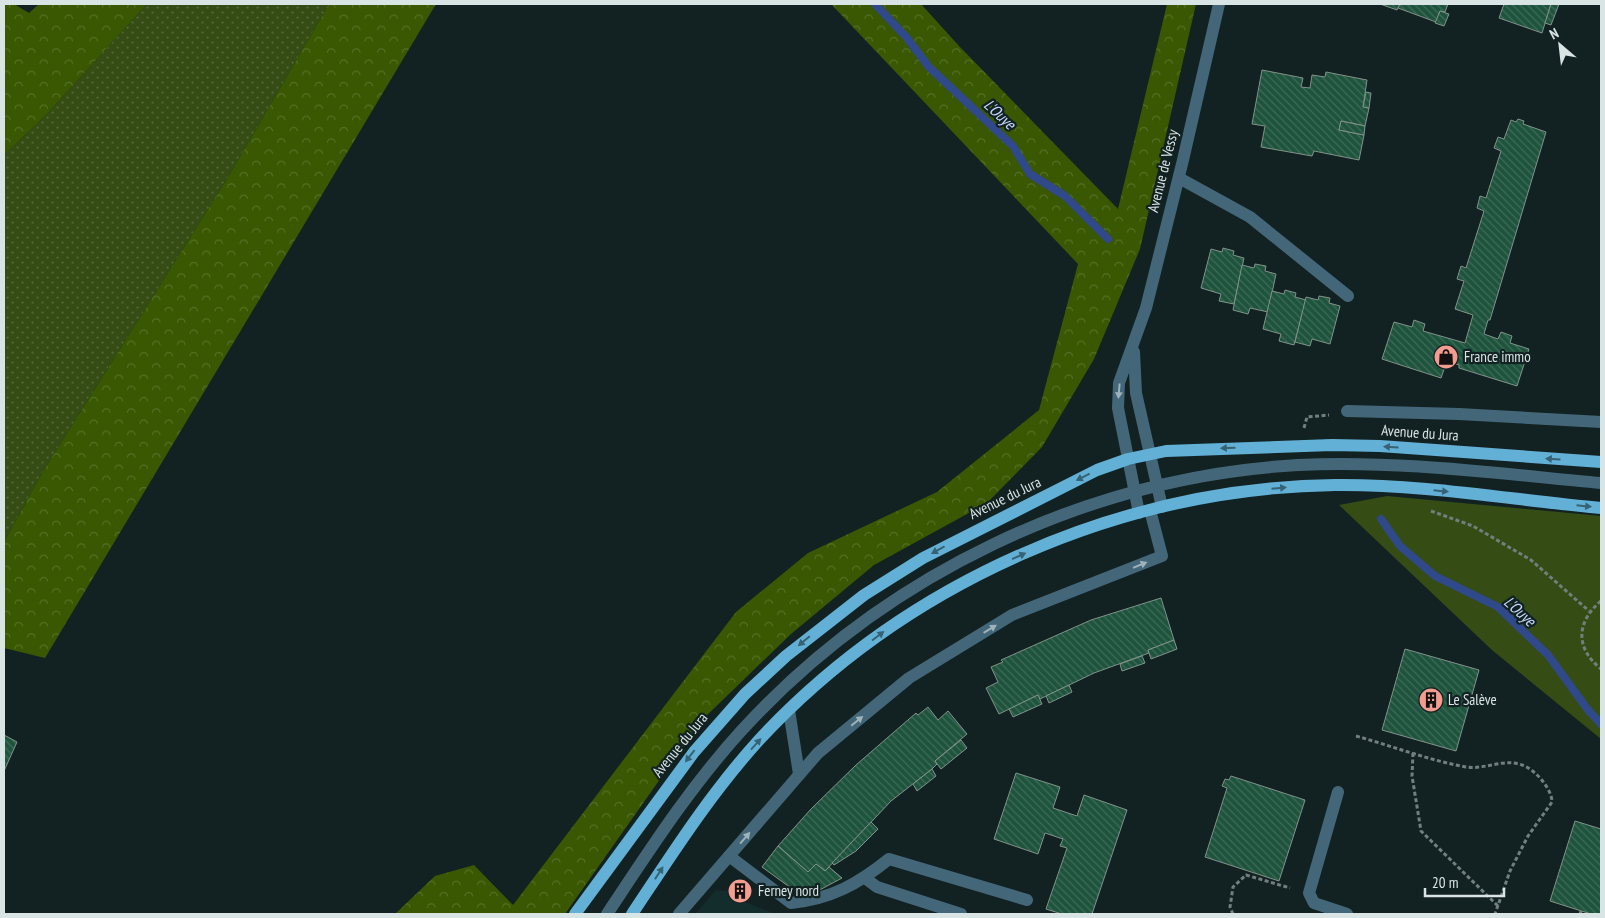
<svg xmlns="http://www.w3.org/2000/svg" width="1605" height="918" font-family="'PT Sans Narrow',sans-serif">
<defs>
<pattern id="grass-dots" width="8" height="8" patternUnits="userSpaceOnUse" patternTransform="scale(1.25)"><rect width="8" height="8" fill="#354d15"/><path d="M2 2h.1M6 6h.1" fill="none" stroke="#526637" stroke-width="1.8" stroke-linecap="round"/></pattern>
<pattern id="forest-crowns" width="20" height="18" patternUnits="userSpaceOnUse" patternTransform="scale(1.25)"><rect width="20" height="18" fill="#395801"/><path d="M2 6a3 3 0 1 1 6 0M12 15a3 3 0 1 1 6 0" fill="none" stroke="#557026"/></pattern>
<pattern id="building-back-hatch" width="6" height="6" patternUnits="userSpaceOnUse" patternTransform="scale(1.25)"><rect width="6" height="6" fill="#1e533d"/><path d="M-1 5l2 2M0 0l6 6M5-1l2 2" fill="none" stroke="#3e6c59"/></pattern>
</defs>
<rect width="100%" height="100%" fill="#122222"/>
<path fill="#132d2d" d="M716,890L730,891L742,901L776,914H695Z"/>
<path fill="url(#grass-dots)" d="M147,4H329L230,174L42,473L4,542V155L45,116Z"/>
<g fill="url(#forest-crowns)">
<path d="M4,4H14L29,13L39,4H147L45,116L4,155Z"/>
<path d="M329,4H436L45,658L4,648V542L42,473L230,174Z"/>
<path d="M831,4H921L959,46L1118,209L1167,4H1196L1140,249L1094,359L1042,447L987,503L874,565L791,634L701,721L565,914H395L435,876L474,865L513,905L736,612L808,553L937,492L1039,410L1078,264Z"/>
</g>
<path fill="#354d15" d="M1387,496L1601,516V739L1492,650L1339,505Z"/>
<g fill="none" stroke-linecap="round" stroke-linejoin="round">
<g stroke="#2f498a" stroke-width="8">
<path d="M875,4L907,38L929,67L1013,146L1030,174L1065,196L1108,239"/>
<path d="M1381,519L1400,546L1435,576L1498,607L1548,655L1588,710L1601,724"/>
</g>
</g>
<g fill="url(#building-back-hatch)" stroke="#82928a">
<path d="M1380,4H1400L1397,10Z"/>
<path d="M1400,4H1448L1445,12L1440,11L1436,22L1398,8Z"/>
<path d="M1504,4H1551L1542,33L1499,18Z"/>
<path d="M1551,4H1559L1551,25L1545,23Z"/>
<path d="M1440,11L1449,14L1444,26L1435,23Z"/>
<path d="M1262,70L1303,78L1301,87L1310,88L1312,75L1325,77L1326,72L1367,80L1363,107L1369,108L1365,126L1341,121L1339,130L1364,135L1359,160L1314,151L1312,156L1261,147L1265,126L1252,124Z"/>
<path d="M1366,92L1371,93L1369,108L1363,107Z"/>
<path d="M1518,119L1524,121L1523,124L1546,132L1490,320H1488L1484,334L1498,339L1501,332L1512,336L1510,343L1529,349L1517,386L1459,368V365L1447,361L1441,378L1382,359L1394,322L1412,327L1414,320L1425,324L1423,331L1465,343L1473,315L1455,309L1464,281L1457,279L1461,266L1466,268L1484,211L1477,208L1480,196L1486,198L1501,151L1494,148L1498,137L1504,139L1511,120L1516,122Z"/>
<path d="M1341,121L1365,126L1364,135L1339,130Z"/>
<path d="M1223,248L1234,251L1233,255L1244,258L1234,304L1219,301L1221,294L1201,288L1211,249L1222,252Z"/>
<path d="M1255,264L1266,266L1265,271L1276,274L1268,312L1250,308L1248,314L1233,310L1242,265L1254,268Z"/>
<path d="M1285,290L1296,293L1295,297L1306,300L1294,345L1279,341L1281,334L1263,329L1272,291L1284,294Z"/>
<path d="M1319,296L1330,298L1329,303L1340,306L1330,344L1312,339L1310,346L1295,342L1306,297L1318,300Z"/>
<path d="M1161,598L1174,640L1148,650L1149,653L1094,673L1040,699L1038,695L999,714L986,688L998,682L991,667L1003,662L1001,660L1091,620Z"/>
<path d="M1174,640L1177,649L1151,659L1148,650Z"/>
<path d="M1405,649L1479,670L1456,751L1382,730Z"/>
<path d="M1142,656L1145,663L1122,671L1120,664Z"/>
<path d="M1069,685L1072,692L1049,703L1046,696Z"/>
<path d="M1038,695L1042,704L1013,717L1009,709Z"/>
<path d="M928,707L938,720L948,711L967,734L935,761L937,764L932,769L891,801L825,871L816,864L808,872L778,846L811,809L856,765L916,713L918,715Z"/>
<path d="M4,735L17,742L4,771Z"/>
<path d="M961,740L967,748L941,769L935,761Z"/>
<path d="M932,769L936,776L917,791L913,784Z"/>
<path d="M1016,773L1060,787L1053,808L1077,816L1084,795L1127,810L1092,914H1062L1046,909L1067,848L1060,846L1063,839L1045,833L1038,854L994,839Z"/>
<path d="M1231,776L1305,800L1279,881L1205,857L1227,788L1222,786L1225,779L1229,780Z"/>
<path d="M1575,821L1601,829V914H1591L1550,901Z"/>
<path d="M871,822L878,829L856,851L834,865L832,863Z"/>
<path d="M778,846L808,872L816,864L825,871L829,867L842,878L814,893L795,891L762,867Z"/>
<path d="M737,882L749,892L742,901L730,891Z"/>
</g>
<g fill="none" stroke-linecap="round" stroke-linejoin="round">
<g stroke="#727f7f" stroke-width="3" stroke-dasharray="4 2.5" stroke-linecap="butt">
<path d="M1304,428L1307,417L1329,415"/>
<path d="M1431,511L1473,526L1531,560L1589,611"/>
<path d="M1601,601C1576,622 1575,648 1601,669"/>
<path d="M1356,736C1392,746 1428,760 1466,767C1485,770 1503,758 1522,765C1535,769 1552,789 1552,802L1528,836L1510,871L1495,914"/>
<path d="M1413,753L1412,776L1421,831L1498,906"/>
<path d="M1233,914L1230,907L1233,887L1246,875L1290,888"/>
<path d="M1580,914L1581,911"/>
</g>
<g stroke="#436779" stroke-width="12">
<path d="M1179,178L1250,217L1348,296"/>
<path d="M1134,352L1136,393L1162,507"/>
<path d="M1347,411L1459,414L1601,422"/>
<path d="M1139,513L1118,408L1119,383L1146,308L1183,160L1219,4"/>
<path d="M789,710L799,774"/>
<path d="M1338,792L1309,893L1314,903L1347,914"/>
<path d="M729,856L791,903C831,899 858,884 889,859L1027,900"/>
<path d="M865,878L877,887L961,914"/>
<path d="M607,914C649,851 690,787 742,730C884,575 1087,477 1298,465C1399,460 1501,474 1601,483"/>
<path d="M679,914L818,753L909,678L1012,615L1162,556L1150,510"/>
</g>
<g stroke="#62b0d6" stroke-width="12">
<path d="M575,914L694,752L745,694L786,656L864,595L923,558L1097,470L1128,459L1166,451L1332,445L1380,446L1601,462"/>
<path d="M632,914C672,854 710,794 759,740C906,582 1120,488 1335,485C1424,484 1513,500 1601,508"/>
</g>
</g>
<defs><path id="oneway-solid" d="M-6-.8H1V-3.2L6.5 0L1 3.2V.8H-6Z" transform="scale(1.25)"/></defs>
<g fill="#9db2b9">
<use href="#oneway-solid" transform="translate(1119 391) rotate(95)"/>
<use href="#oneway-solid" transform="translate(1140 565) rotate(-22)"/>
<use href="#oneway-solid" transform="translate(990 629) rotate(-31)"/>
<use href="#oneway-solid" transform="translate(857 721) rotate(-39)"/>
<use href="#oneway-solid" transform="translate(745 838) rotate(-49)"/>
</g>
<g fill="#366273">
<use href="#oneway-solid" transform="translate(1391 447) rotate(-176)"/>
<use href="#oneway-solid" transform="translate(1228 448) rotate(178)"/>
<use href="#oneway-solid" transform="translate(1553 459) rotate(-176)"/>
<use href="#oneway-solid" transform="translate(1083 477) rotate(153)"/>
<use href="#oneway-solid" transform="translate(1279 488) rotate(-5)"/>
<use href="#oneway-solid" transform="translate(1441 491) rotate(6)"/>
<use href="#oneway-solid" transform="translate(1584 506) rotate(6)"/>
<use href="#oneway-solid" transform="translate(938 550) rotate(151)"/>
<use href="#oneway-solid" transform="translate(1019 556) rotate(-24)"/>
<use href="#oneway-solid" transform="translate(878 636) rotate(-37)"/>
<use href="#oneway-solid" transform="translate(804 641) rotate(140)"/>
<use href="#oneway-solid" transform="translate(756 744) rotate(-48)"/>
<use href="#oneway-solid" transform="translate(690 756) rotate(128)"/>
<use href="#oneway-solid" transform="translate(659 873) rotate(-57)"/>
</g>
<defs>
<symbol id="shop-disc" viewBox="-11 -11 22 22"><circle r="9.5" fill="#f59c91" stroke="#122222"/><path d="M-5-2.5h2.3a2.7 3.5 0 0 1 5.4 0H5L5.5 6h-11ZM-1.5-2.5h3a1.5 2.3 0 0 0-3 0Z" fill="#111"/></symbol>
<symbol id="building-disc" viewBox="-11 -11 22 22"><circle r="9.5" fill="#f59c91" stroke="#122222"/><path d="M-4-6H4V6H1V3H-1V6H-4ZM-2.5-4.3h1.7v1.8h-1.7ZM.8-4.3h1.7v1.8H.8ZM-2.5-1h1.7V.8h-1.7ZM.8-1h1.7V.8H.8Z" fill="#111"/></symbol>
</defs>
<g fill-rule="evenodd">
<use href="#shop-disc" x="1432" y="343" width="28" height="28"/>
<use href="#building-disc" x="1417" y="686" width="28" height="28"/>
<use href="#building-disc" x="726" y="877" width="28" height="28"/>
</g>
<g text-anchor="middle" stroke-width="4.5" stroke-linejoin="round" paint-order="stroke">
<g font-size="15" fill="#d9e4e4" stroke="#122222">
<text transform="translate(1163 171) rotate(-76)" y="5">Avenue de Vessy</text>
<text transform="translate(1420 433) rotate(4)" y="5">Avenue du Jura</text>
<text transform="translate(1005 498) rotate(-26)" y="5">Avenue du Jura</text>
<text transform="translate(680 745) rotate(-51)" y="5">Avenue du Jura</text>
</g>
<g font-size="15" fill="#d9e4e4" stroke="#122222" text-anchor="start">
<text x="1464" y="362">France immo</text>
<text x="1448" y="705">Le Salève</text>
<text x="758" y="896">Ferney nord</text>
</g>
<g font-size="16" font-style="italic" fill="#c5d7fd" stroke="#122222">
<text transform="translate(1000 114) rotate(43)" y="6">L'Ouye</text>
<text transform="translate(1520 611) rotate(42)" y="6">L'Ouye</text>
</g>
</g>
<rect width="1605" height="918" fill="none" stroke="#d9e4e4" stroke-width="10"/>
<g transform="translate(1560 45) rotate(332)" stroke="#122222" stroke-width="4" paint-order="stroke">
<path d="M0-4L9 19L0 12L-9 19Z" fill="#d9e4e4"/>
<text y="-8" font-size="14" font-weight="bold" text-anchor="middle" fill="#d9e4e4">N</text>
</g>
<path d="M1425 888v8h79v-8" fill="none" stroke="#d9e4e4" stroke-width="2.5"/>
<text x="1432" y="888" font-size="15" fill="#d9e4e4" stroke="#122222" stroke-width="4" paint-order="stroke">20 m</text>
</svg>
